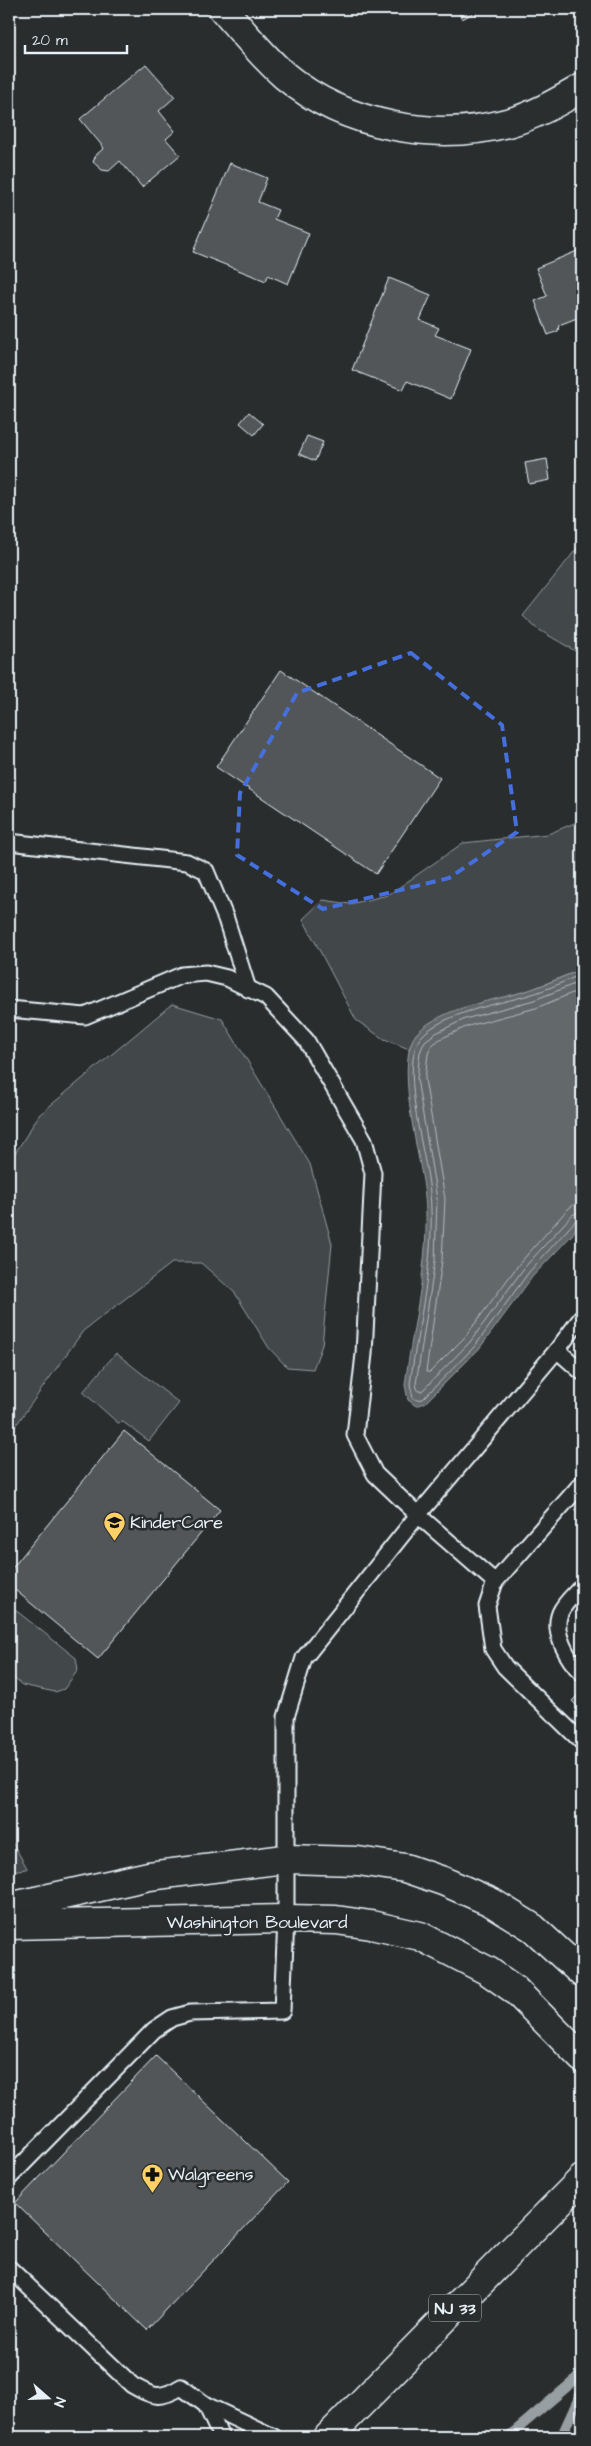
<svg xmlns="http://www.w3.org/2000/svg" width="591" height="2446" font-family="'Architects Daughter',sans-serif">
<rect width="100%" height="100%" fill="#2a2d2e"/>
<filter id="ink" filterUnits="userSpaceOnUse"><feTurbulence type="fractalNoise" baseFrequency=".02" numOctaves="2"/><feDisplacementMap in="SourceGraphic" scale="10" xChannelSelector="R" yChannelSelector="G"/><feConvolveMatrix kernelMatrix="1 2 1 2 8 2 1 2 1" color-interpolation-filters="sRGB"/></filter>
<g filter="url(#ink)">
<g fill="#424648" stroke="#959ca0">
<path d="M582,542V655L536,628L523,616Z"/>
<path d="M582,820V969L530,990L461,1009L430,1023L416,1034L409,1049L382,1038L356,1020L303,919L323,900L350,904L388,895L463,843L548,834Z"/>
<path d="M172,1004L222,1019L310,1164L332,1244L322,1345L313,1369L287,1367L269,1348L235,1293L201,1263H172L83,1331L9,1435V1163L39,1115Z"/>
<path d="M116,1353L179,1403L149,1441L123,1422L118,1423L83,1392Z"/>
<path d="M9,1605L76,1658L78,1670L64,1689L55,1692L22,1685L9,1674Z"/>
<path d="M9,1837L27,1868V1869L9,1871Z"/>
</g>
<path fill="#63686b" stroke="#989fa3" d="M582,969V1220L572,1235L533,1276L479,1349L425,1403L416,1406L408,1400L405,1385C413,1322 434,1244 423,1181C418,1150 394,1057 417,1033C444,1006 495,1001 529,990C547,984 565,976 582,969Z"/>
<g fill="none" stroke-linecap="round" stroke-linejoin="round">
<g stroke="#b3bac0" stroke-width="1">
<path d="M582,974C565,981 547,990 529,995C499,1004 442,1013 421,1037C400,1059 423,1148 428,1177C439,1245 419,1317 410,1384L413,1398L417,1400L423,1399L475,1346L529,1272L577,1219L582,1218"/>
<path d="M582,981L534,1000L465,1019L436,1033L425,1041L420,1052L417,1079L437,1199L435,1261L416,1384L418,1391H422L470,1342L524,1268L572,1215L582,1211"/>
<path d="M582,989L536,1008L468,1026L440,1039L431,1046L428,1054L425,1079L445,1199L442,1261L426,1372H430L465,1337L519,1264L567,1210L573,1205L582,1204"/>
</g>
<g stroke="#989fa3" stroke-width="10">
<path d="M508,2437L582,2374"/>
<path d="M561,2437L582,2391"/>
</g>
</g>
<g fill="#535759" stroke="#e8f1f8">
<path d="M457,9H481L462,19Z"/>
<path d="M146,64L175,97L159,111L175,131L166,139L180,155L142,187L120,161L109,171L102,170L93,162L96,155L104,148L80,119Z"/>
<path d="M230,163L267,178L258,202L278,210L274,219L309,233L288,284L268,275L266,281L193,252Z"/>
<path d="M582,249V316L559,325L558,331L548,335L535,301L547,296L536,268Z"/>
<path d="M389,278L431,295L420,320L439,328L435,335L471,349L451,399L407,381L403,390L352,370Z"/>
<path d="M249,412L263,424L254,435L240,423Z"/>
<path d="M307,436L323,442L315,461L299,454Z"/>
<path d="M547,459L550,480L529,484L525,463Z"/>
<path d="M281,670L440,778L376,874L216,767Z"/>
<path d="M124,1431L220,1510L98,1659L9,1585V1572Z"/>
<path d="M582,1691V1711L572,1701Z"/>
<path d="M156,2056L288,2182L147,2330L15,2203Z"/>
</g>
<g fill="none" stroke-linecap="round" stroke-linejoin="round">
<defs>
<g id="service">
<path d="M9,842L187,862L206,871L226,919L248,989"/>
<path d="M9,1009L85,1016L182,975L206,973L227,978L266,997L306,1040L364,1140L373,1173L364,1354L355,1435L375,1474L418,1515L495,1582"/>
<path d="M557,1350L582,1372"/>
<path d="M582,1483L495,1582L487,1606L493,1649L505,1667L582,1742"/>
<path d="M582,1586C575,1594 564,1603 560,1613C552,1633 568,1660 582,1673"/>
<path d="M9,2178L154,2030L172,2018L190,2013L282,2011L286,1919V1717L304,1658L418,1515L557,1350L582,1317"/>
<path d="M9,2268L132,2385C153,2397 160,2400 181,2387L206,2405L274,2437"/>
<path d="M206,2405L221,2437"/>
</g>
<g id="minor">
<path d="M223,9C243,32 262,56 285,76C345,126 436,143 511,122C536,115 559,101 582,88"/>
<path d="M9,1907L149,1876L285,1859L358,1861L405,1868L443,1881L491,1902L533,1928L582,1973"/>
<path d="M9,1925L286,1919L336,1920L371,1925L420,1936L488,1971L515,1990L582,2058"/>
</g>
<path id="primary" d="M328,2437L582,2179"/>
</defs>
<use href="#service" stroke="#e8f1f8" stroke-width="19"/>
<use href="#minor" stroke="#e8f1f8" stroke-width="31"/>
<use href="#primary" stroke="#e8f1f8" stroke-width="31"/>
<use href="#service" stroke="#2a2d2e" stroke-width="15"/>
<use href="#minor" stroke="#2a2d2e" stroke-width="28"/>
<use href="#primary" stroke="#2a2d2e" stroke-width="28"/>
</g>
</g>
<path fill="none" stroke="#466fde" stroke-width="4" stroke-dasharray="10 6" stroke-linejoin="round" d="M411,653L502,725L517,832L449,878L323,909L237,855L240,793L297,693Z"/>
<defs>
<symbol id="school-pin" viewBox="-11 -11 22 30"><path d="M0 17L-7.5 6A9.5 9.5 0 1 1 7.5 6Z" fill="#ffd166" stroke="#2a2d2e"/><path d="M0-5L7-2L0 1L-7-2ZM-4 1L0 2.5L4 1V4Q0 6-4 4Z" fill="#111"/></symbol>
<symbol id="pharmacy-pin" viewBox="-11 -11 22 30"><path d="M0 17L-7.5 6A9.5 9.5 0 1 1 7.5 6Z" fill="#ffd166" stroke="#2a2d2e"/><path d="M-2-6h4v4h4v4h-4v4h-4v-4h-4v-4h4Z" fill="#111"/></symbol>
</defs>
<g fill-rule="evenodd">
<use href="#school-pin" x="102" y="1510" width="25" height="34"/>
<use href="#pharmacy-pin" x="140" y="2162" width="25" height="34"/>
</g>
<g text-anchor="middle" stroke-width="5" stroke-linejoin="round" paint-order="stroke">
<rect fill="#2a2d2e" stroke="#afb6bb" stroke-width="1" x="429" y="2294.5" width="52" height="27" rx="4"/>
<g font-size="16" font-weight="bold" fill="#e8f1f8">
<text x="455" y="2314">NJ 33</text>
</g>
<g font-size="18" fill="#e8f1f8" stroke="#2a2d2e" text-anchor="start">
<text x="130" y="1528">KinderCare</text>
<text x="168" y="2180">Walgreens</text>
</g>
<g font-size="18" fill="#e8f1f8" stroke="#2a2d2e">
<text x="257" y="1928">Washington Boulevard</text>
</g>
</g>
<rect width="591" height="2446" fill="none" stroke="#2a2d2e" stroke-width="30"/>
<rect x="15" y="15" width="561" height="2416" fill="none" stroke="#e8f1f8" stroke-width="2" filter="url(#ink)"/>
<g transform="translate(48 2398) rotate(110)" stroke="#2a2d2e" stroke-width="4" paint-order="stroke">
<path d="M0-4L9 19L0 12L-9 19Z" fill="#e8f1f8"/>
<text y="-8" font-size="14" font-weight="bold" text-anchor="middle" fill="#e8f1f8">N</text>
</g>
<path d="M25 45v8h102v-8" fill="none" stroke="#e8f1f8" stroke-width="2.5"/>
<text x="32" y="45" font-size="15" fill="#e8f1f8" stroke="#2a2d2e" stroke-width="4" paint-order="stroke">20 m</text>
</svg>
